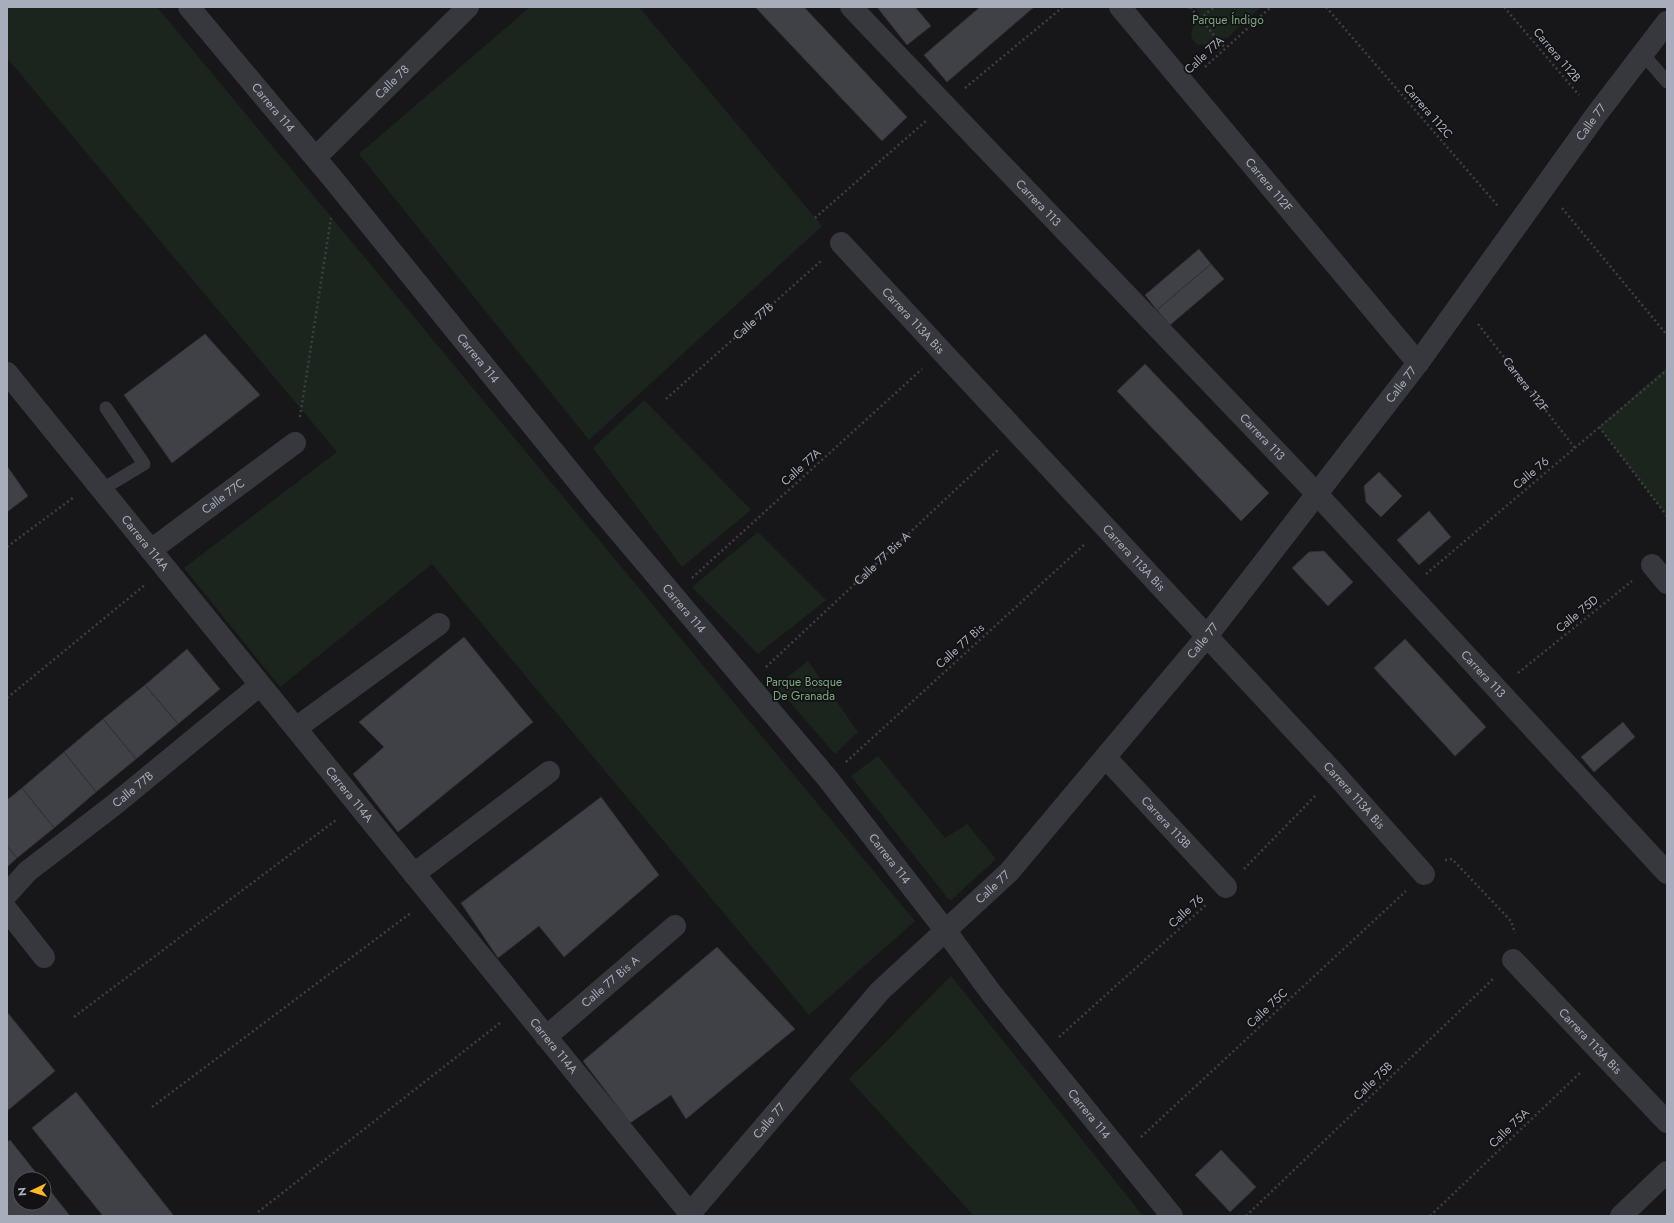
<svg xmlns="http://www.w3.org/2000/svg" width="1674" height="1223" font-family="Jost,sans-serif">
<rect width="100%" height="100%" fill="#171719"/>
<g fill="#1c251d">
<path d="M7,7H157L915,921L809,1015L432,564L280,687L184,568L337,452L7,58Z"/>
<path d="M530,7H639L822,226L589,440L359,154Z"/>
<path d="M1185,7H1261L1226,39L1225,37L1224,43C1217,49 1207,43 1198,45C1183,34 1198,22 1199,11L1195,8L1188,9Z"/>
<path d="M1667,367V516L1599,427Z"/>
<path d="M644,400L751,510L682,567L593,448Z"/>
<path d="M758,532L826,600L758,654L692,587Z"/>
<path d="M808,661L858,732L835,754L776,686Z"/>
<path d="M878,756L945,838L967,824L996,859L950,901L851,776Z"/>
<path d="M951,976L1143,1216H974L849,1079Z"/>
</g>
<g fill="#404146" stroke="#303035">
<path d="M755,7H804L907,117L882,141Z"/>
<path d="M877,7H915L931,26L907,45Z"/>
<path d="M980,7H1034L947,82L924,55Z"/>
<path d="M1199,249L1211,264L1157,310L1145,295Z"/>
<path d="M1211,264L1224,279L1170,325L1157,310Z"/>
<path d="M205,334L260,395L172,463L124,395Z"/>
<path d="M1145,364L1269,493L1241,521L1117,391Z"/>
<path d="M7,466L28,496L7,512Z"/>
<path d="M1379,472L1402,496L1381,517L1366,502L1364,486Z"/>
<path d="M1429,511L1451,537L1419,565L1397,540Z"/>
<path d="M1324,551L1353,582L1328,606L1292,568L1309,552Z"/>
<path d="M464,637L533,722L398,832L353,774L384,747L359,722Z"/>
<path d="M1405,639L1486,727L1455,756L1374,668Z"/>
<path d="M187,649L220,689L178,724L145,685Z"/>
<path d="M145,685L178,724L136,759L103,719Z"/>
<path d="M103,719L136,759L96,792L64,752Z"/>
<path d="M1623,722L1635,737L1594,772L1581,757Z"/>
<path d="M64,752L96,792L54,828L22,788Z"/>
<path d="M22,788L54,828L17,858L7,846V800Z"/>
<path d="M601,797L659,875L564,957L539,926L498,958L461,903Z"/>
<path d="M7,846L17,858L7,867Z"/>
<path d="M717,947L795,1029L686,1119L671,1095L630,1123L583,1061Z"/>
<path d="M7,1012L55,1071L7,1111Z"/>
<path d="M76,1092L174,1216H103L32,1128Z"/>
<path d="M10,1140L41,1179H20V1203H44V1183L70,1216H7V1142Z"/>
<path d="M1221,1150L1256,1187L1230,1212L1195,1175Z"/>
</g>
<g fill="none" stroke-linecap="round" stroke-linejoin="round">
<g stroke="#3d3f45" stroke-width="2.5" stroke-dasharray="2 3" stroke-linecap="butt">
<path d="M1190,7L1225,48"/>
<path d="M1326,7L1498,206"/>
<path d="M1504,7L1579,95"/>
<path d="M1200,19L1214,7"/>
<path d="M1205,67L1271,7"/>
<path d="M965,88L1063,7"/>
<path d="M1562,208L1667,335"/>
<path d="M815,218L926,121"/>
<path id="s1" d="M1478,324L1575,448"/>
<path id="s2" d="M666,399L821,261"/>
<path d="M300,417L331,218"/>
<path d="M1599,427L1667,516"/>
<path d="M7,547L74,497"/>
<path d="M1426,574L1667,370"/>
<path d="M692,578L922,369"/>
<path id="s3" d="M766,667L998,450"/>
<path d="M1518,673L1632,581"/>
<path d="M7,698L146,584"/>
<path d="M846,762L1085,544"/>
<path d="M1445,860L1452,859L1511,921L1515,933"/>
<path d="M1244,869L1317,794"/>
<path d="M74,1017L336,820"/>
<path d="M1059,1037L1207,904"/>
<path d="M152,1107L412,912"/>
<path d="M1141,1137L1406,891"/>
<path d="M258,1212L500,1023"/>
<path d="M1246,1216L1494,978"/>
<path d="M1430,1216L1582,1071"/>
</g>
<g stroke="#37383e" stroke-width="13">
<path d="M1643,54L1667,82"/>
<path d="M101,490L144,464L106,408"/>
</g>
<g stroke="#37383e" stroke-width="22">
<path id="s4" d="M189,7L333,179L596,504L828,779L945,930L992,994L1172,1216"/>
<path id="s5" d="M1120,7L1418,363"/>
<path id="s6" d="M316,157L468,7"/>
<path id="s7" d="M841,243L1336,775L1424,874"/>
<path id="s8" d="M7,373L692,1216"/>
<path id="s9" d="M151,550L295,443"/>
<path d="M1652,565L1667,583"/>
<path d="M296,728L439,624"/>
<path id="s10" d="M1106,758L1226,887"/>
<path d="M414,874L549,772"/>
<path id="s11" d="M7,894L28,871L114,805L260,685"/>
<path d="M7,910L44,957"/>
<path id="s12" d="M1513,960L1667,1122"/>
<path id="s13" d="M546,1037L675,926"/>
<path id="s14" d="M688,1216L880,991L1009,872L1207,636L1418,363L1596,115L1667,22"/>
<path d="M1621,1216L1667,1172"/>
</g>
<path stroke="#37383e" stroke-width="22" id="s15" d="M851,7L1316,493L1667,873"/>
</g>
<g text-anchor="middle" stroke-width="3.5" stroke-linejoin="round" paint-order="stroke">
<g font-size="12" fill="#7ca780" stroke="#121214">
<text x="1228" y="24">Parque Índigo</text>
<text x="804" y="686">Parque Bosque<tspan x="804" dy="14">De Granada</tspan></text>
</g>
<g font-size="12" fill="#a7adba" stroke="#121214">
<text transform="translate(1204 55) rotate(-43)" y="4">Calle 77A</text>
<text transform="translate(1557 55) rotate(50)" y="4">Carrera 112B</text>
<text dy="4" stroke="none"><textPath href="#s6" startOffset="107">Calle 78</textPath></text>
<text dy="4" stroke="none"><textPath href="#s4" startOffset="131">Carrera 114</textPath></text>
<text transform="translate(1428 111) rotate(49)" y="4">Carrera 112C</text>
<text dy="4" stroke="none"><textPath href="#s14" startOffset="1421">Calle 77</textPath></text>
<text dy="4" stroke="none"><textPath href="#s5" startOffset="232">Carrera 112F</textPath></text>
<text dy="4" stroke="none"><textPath href="#s15" startOffset="271">Carrera 113</textPath></text>
<text dy="4" stroke="none"><textPath href="#s7" startOffset="106">Carrera 113A Bis</textPath></text>
<text dy="4" stroke="none"><textPath href="#s2" startOffset="117">Calle 77B</textPath></text>
<text dy="4" stroke="none"><textPath href="#s4" startOffset="455">Carrera 114</textPath></text>
<text dy="4" stroke="none"><textPath href="#s14" startOffset="1097">Calle 77</textPath></text>
<text dy="4" stroke="none"><textPath href="#s1" startOffset="77">Carrera 112F</textPath></text>
<text dy="4" stroke="none"><textPath href="#s15" startOffset="595">Carrera 113</textPath></text>
<text transform="translate(801 467) rotate(-42)" y="4">Calle 77A</text>
<text transform="translate(1531 473) rotate(-40)" y="4">Calle 76</text>
<text dy="4" stroke="none"><textPath href="#s9" startOffset="90">Calle 77C</textPath></text>
<text dy="4" stroke="none"><textPath href="#s8" startOffset="219">Carrera 114A</textPath></text>
<text dy="4" stroke="none"><textPath href="#s7" startOffset="430">Carrera 113A Bis</textPath></text>
<text dy="4" stroke="none"><textPath href="#s3" startOffset="159">Calle 77 Bis A</textPath></text>
<text dy="4" stroke="none"><textPath href="#s4" startOffset="779">Carrera 114</textPath></text>
<text transform="translate(1577 614) rotate(-39)" y="4">Calle 75D</text>
<text dy="4" stroke="none"><textPath href="#s14" startOffset="773">Calle 77</textPath></text>
<text transform="translate(960 646) rotate(-42)" y="4">Calle 77 Bis</text>
<text dy="4" stroke="none"><textPath href="#s15" startOffset="919">Carrera 113</textPath></text>
<text dy="4" stroke="none"><textPath href="#s11" startOffset="164">Calle 77B</textPath></text>
<text dy="4" stroke="none"><textPath href="#s8" startOffset="543">Carrera 114A</textPath></text>
<text dy="4" stroke="none"><textPath href="#s7" startOffset="754">Carrera 113A Bis</textPath></text>
<text dy="4" stroke="none"><textPath href="#s10" startOffset="88">Carrera 113B</textPath></text>
<text dy="4" stroke="none"><textPath href="#s4" startOffset="1103">Carrera 114</textPath></text>
<text dy="4" stroke="none"><textPath href="#s14" startOffset="449">Calle 77</textPath></text>
<text transform="translate(1186 911) rotate(-42)" y="4">Calle 76</text>
<text dy="4" stroke="none"><textPath href="#s13" startOffset="85">Calle 77 Bis A</textPath></text>
<text transform="translate(1267 1008) rotate(-43)" y="4">Calle 75C</text>
<text dy="4" stroke="none"><textPath href="#s12" startOffset="112">Carrera 113A Bis</textPath></text>
<text dy="4" stroke="none"><textPath href="#s8" startOffset="867">Carrera 114A</textPath></text>
<text transform="translate(1373 1081) rotate(-44)" y="4">Calle 75B</text>
<text dy="4" stroke="none"><textPath href="#s4" startOffset="1427">Carrera 114</textPath></text>
<text dy="4" stroke="none"><textPath href="#s14" startOffset="125">Calle 77</textPath></text>
<text transform="translate(1509 1128) rotate(-44)" y="4">Calle 75A</text>
</g>
</g>
<rect width="1674" height="1223" fill="none" stroke="#a7adba" stroke-width="16"/>
<g transform="translate(32 1191) rotate(266)"><circle r="19" fill="#121214" stroke="#4e5056"/>
<path d="M0-3L7 15L0 10L-7 15Z" fill="#ffb929"/>
<text y="-6" font-size="11" font-weight="bold" text-anchor="middle" fill="#a7adba">N</text>
</g>
</svg>
